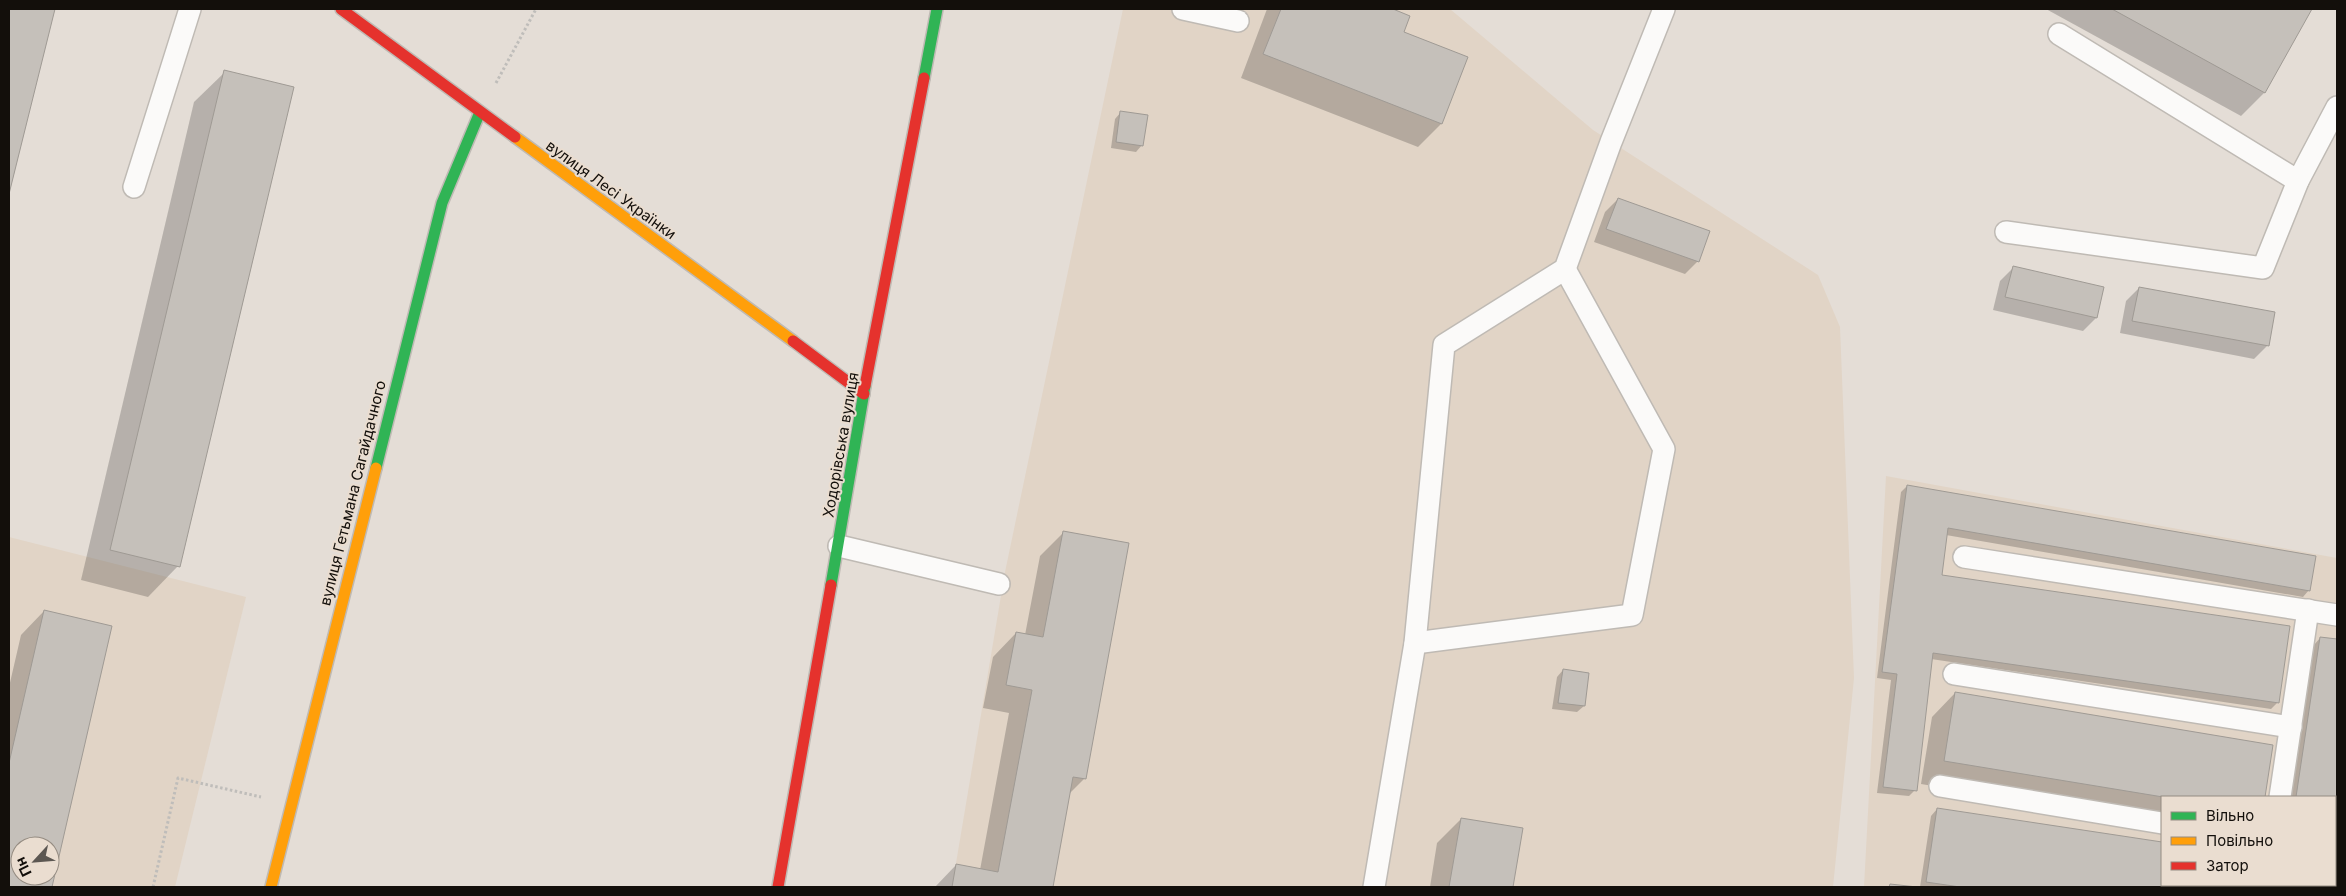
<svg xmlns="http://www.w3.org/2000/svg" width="2346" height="896" font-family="Inter,sans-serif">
<rect width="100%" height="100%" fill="#e4ddd6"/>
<g fill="#e1d4c6" fill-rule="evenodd">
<path d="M1123,9H1450L1593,130L1818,275L1840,327L1854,678L1833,887H952L1005,572Z"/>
<path d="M1886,476L2337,558V887H1864ZM2162,797H2335V885H2162Z"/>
<path d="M9,537L246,597L175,887H9ZM20,846H50V876H20Z"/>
</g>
<g fill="#0003" fill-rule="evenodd">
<path d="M9,9H54L9,189Z"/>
<path d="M1267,9H1389L1409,16L1402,33L1467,58L1441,124L1418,147L1241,78Z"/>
<path d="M2046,9H2310L2264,93L2241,116Z"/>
<path d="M225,72L178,566L148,597L81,580L194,102Z"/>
<path d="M1121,112L1142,145L1136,152L1111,148L1115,119Z"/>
<path d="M1618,199L1698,261L1685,274L1594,242L1605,212Z"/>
<path d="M2013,268L2102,288L2096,318L2083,331L1993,310L2000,281Z"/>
<path d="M2139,288L2267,346L2254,359L2120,333L2126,301Z"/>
<path d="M1907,486L2309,590L2303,597L1946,535L1941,576L2277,703L2271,709L1931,659L1915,790L1909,796L1877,793L1891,680L1877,678L1901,492Z"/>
<path d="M1064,532L1085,778L1069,794L1052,887H935L956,865L980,870L1009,713L983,708L993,657L1016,633L1025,635L1040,556Z"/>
<path d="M44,611L111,627L51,887H9V687L21,635ZM20,846H50V876H20Z"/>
<path d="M2320,638L2337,641V858L2335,875V797H2291L2314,645Z"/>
<path d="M1563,670L1588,674L1584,706L1577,712L1552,709L1557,677Z"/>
<path d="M1955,693L2272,746L2263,797H2162V824L1921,784L1932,717Z"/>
<path d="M1937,809L2162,843V885H2249V887H1920L1931,816Z"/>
<path d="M1461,819L1522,829L1512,887H1430L1437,843Z"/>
<rect x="2278" y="885" width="55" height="2"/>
</g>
<g fill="#c5c0ba" stroke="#9f9a94" fill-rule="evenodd">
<path d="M9,9H55L9,194Z"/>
<path d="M1281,9H1393L1410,16L1404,32L1468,57L1442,124L1263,54Z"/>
<path d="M2112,9H2312L2265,93Z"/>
<path d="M224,70L294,87L180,567L110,550Z"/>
<path d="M1120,111L1148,115L1143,146L1116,142Z"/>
<path d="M1618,198L1710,231L1699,262L1606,229Z"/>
<path d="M2013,266L2104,287L2097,318L2005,297Z"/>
<path d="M2139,287L2275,312L2269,346L2132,321Z"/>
<path d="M1907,485L2316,556L2310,591L1948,528L1942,575L2290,626L2279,703L1933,653L1917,791L1883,787L1897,674L1882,672Z"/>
<path d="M1063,531L1129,543L1086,779L1073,777L1053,887H952L956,864L998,872L1032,690L1006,685L1016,632L1043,637Z"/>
<path d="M44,610L112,626L52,887H9V763ZM20,846H50V876H20Z"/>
<path d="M2320,637L2337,639V866L2335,883V797H2296Z"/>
<path d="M1563,669L1589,673L1585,706L1558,703Z"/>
<path d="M1955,692L2273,745L2265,797H2163L1944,761Z"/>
<path d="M1937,808L2162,842V885H2250V887H1960L1926,882Z"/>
<path d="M1461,818L1523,828L1513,887H1449Z"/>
<path d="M1890,884L1917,887H1889Z"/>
<path d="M2283,885H2334V887H2282Z"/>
</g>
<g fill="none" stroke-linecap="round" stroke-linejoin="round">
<defs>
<g id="lane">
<path d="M1183,9L1238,21"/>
<path d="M2059,34L2298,181"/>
<path d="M134,187L190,9"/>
<path d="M2006,232L2263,268L2298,181L2337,107"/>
<path d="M839,546L999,584"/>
<path d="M1964,557L2337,615"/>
<path d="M1415,643L1632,615L1664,449L1565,269"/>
<path d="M1954,674L2291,727"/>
<path d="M1940,786L2162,823"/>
<path d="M2280,797L2308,610"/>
<path d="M1374,887L1415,643L1444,345L1565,269L1611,142L1664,9"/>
<path d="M2267,887V885"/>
</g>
<g id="fast">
<path d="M924,78L937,9"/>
<path d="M376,468L442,203L480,112"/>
<path d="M831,585L865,386"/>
</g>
<g id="slow">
<path d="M515,137L793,341"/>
<path d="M271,887L376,468"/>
</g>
<g id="jam">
<path d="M341,9L515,137"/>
<path d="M793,341L864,394"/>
<path d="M865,386L924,78"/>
<path d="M778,887L831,585"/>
</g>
</defs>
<use href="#lane" stroke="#bfbab4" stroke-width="24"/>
<use href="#fast" stroke="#bfbab4" stroke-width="14"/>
<use href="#slow" stroke="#bfbab4" stroke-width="14"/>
<use href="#jam" stroke="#bfbab4" stroke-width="14"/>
<g stroke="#bfbdba" stroke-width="3" stroke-dasharray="2.5 2.5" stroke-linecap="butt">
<path d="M496,83L536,9"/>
<path d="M153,887L178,778L261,797"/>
</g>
<use href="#lane" stroke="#fbfaf9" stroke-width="21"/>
<use href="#fast" stroke="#30b455" stroke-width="11"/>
<use href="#slow" stroke="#ff9f0a" stroke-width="11"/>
<use href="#jam" stroke="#e5322d" stroke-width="11"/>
</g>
<g text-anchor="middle" stroke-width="4" stroke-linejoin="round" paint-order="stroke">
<g font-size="15" fill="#130f0b" stroke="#eaddd0">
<text transform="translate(611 190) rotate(36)" y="5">вулиця Лесі Українки</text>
<text transform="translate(841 445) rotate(-80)" y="5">Ходорівська вулиця</text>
<text transform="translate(353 493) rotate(-76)" y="5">вулиця Гетьмана Сагайдачного</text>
</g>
</g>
<rect width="2346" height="896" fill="none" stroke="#130f0b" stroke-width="20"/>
<rect x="2161" y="796" width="175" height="90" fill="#eaddd0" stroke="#948b81"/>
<rect x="2171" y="812" width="25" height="8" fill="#30b455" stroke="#948b81"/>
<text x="2206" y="821" font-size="15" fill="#130f0b">Вільно</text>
<rect x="2171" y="837" width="25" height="8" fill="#ff9f0a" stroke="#948b81"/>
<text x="2206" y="846" font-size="15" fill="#130f0b">Повільно</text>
<rect x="2171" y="862" width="25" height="8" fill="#e5322d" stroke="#948b81"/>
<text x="2206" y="871" font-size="15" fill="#130f0b">Затор</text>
<g transform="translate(35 861) rotate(244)"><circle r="24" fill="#eaddd0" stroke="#948b81"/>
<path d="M0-4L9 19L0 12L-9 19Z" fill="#5c5752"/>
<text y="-8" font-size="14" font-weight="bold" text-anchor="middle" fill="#130f0b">Пн</text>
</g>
</svg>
